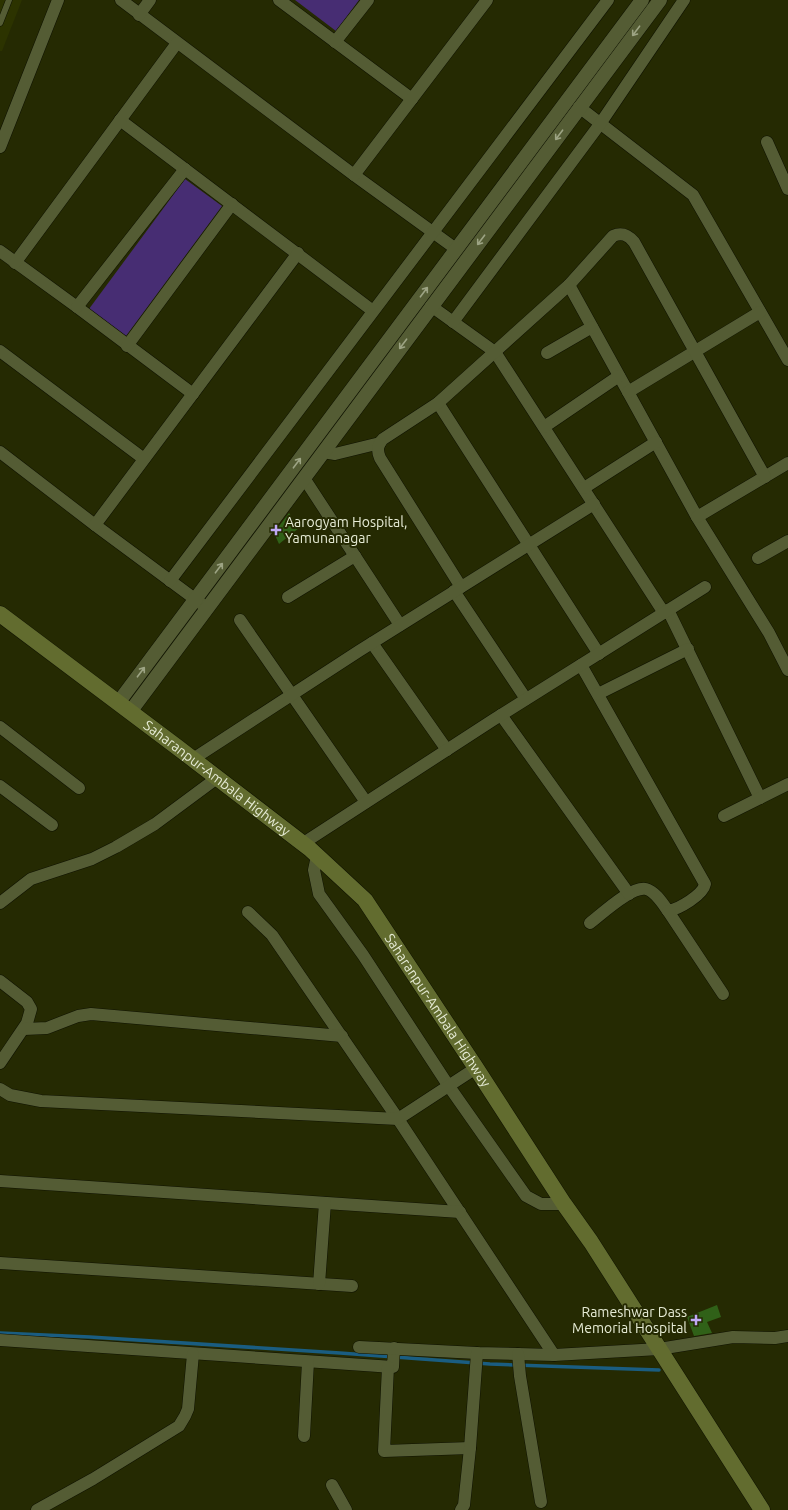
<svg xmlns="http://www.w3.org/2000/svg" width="788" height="1510" font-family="Ubuntu,sans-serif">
<rect width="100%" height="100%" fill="#252a02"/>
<path fill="#2c3300" d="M0,0H22L2,51H0Z"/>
<g fill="#472d73">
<path d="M295,0H359L336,31Z"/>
<path d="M185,179L222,206L126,336L89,309Z"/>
</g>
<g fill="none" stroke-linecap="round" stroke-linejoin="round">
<path stroke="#1a5d81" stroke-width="3.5" d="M0,1333L90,1337L340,1353L490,1364L659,1370"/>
</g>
<g fill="#306118">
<path d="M289,513L299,528L279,544L274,533Z"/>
<path d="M717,1305L721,1317L707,1322L712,1333L694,1336L687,1317Z"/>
</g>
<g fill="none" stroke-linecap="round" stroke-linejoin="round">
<defs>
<path id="service" d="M0,23L9,0"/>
<g id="minor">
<path d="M121,0L354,175L456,249"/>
<path d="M279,0L412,99"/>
<path d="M139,15L150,0"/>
<path d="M335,42L368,0"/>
<path d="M579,107L693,195L788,360"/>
<path d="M120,120L373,311"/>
<path d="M767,142L788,189"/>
<path d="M0,147L58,0"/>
<path d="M354,175L487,0"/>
<path d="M0,251L77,307L193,394"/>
<path d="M15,263L177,43"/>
<path d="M569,285L697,517L769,633L788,670"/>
<path d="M431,306L495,352L664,613"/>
<path d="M77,307L185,169"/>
<path d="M453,322L600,124L684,0"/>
<path d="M127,346L232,204"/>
<path d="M0,351L144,459"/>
<path d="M547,353L592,327"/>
<path d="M628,392L760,312"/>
<path d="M438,403L599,654"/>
<path d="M544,427L619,376"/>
<path d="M0,452L95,525L207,608"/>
<path d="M323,452L335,454L380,443"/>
<path d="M304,478L400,625"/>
<path d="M584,488L656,442"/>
<path d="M697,517L788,463"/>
<path d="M95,525L298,253"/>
<path d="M758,558L788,541"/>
<path d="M170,581L608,0"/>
<path d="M461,587L380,458C377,451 377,445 383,439L438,403L569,285L613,236C622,232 628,235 634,242L765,477"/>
<path d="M454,591L526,699"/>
<path d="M288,597L355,556"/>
<path d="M668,610L760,798"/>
<path d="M240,620L366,802"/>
<path d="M372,643L447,750"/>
<path d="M581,665L705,884C703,895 679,909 668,911C663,904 655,891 646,889C631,886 602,914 590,923"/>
<path d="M598,694L688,649"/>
<path d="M501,715L629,894"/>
<path d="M0,727L79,788"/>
<path d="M193,759L359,651L594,504"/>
<path d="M0,786L52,825"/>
<path d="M724,816L788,784"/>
<path d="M302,844L493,720L705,587"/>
<path d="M317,856L314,870L319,894L363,955L448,1085L526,1196L541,1204H564"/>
<path d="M0,903L31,879L92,859L116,847L155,824L217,778"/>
<path d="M668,911L723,994"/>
<path d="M248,912L272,935L398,1119L554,1355"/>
<path d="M0,981L27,1002L31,1009L27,1023L0,1063"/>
<path d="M24,1029L47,1028L78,1016L91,1014L342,1036"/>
<path d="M0,1089L10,1095L41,1101L398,1119L476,1068"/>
<path d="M0,1181L460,1212"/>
<path d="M0,1263L352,1286"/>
<path d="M319,1284L325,1203"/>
<path d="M0,1340L393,1367L394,1348"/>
<path d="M359,1347L477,1353L554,1355L659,1349L733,1337L775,1338L788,1336"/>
<path d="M518,1354L520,1376L541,1502"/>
<path d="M388,1367L384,1451L470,1448"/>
<path d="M304,1436L308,1362"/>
<path d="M332,1485L346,1510"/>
<path d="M37,1510L93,1479L179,1426L185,1416L188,1409L193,1354"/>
<path d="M461,1510L464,1505L470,1448L477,1353"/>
</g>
<g id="tertiary">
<path d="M118,703L642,0"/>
<path d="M130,712L660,0"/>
</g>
<g id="secondary">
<path id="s1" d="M0,614L177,747L310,849L365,900L476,1068L564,1204L591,1242L762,1510"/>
</g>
</defs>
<use href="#service" stroke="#0f1200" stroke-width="7"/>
<use href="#minor" stroke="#0f1200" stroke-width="13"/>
<use href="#tertiary" stroke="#0f1200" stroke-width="15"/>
<use href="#secondary" stroke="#0f1200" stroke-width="17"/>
<use href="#service" stroke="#545c34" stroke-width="6"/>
<use href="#minor" stroke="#545c34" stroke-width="12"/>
<use href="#tertiary" stroke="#545c34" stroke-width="14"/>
<use href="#secondary" stroke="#626c2f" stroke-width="16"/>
</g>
<defs><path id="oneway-shaft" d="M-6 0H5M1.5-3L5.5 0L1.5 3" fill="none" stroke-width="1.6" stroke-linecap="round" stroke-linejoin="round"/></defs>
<g stroke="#9da484">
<use href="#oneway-shaft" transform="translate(636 31) rotate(127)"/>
<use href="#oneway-shaft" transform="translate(559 135) rotate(127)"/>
<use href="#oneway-shaft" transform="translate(481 240) rotate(127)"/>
<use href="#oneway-shaft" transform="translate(424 292) rotate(-53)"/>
<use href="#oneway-shaft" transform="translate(403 344) rotate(127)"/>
<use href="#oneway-shaft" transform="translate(297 463) rotate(-53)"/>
<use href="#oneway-shaft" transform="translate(219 568) rotate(-53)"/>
<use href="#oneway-shaft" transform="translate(141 672) rotate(-53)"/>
</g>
<g fill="#bfa9f4" stroke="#252a02" stroke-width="1.5">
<path d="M274 524h4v4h4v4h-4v4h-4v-4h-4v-4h4z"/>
<path d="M694 1314h4v4h4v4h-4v4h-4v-4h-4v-4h4z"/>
</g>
<g text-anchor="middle" stroke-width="4" stroke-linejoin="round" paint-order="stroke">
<g font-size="14" fill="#e6ebd5" stroke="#252a02" text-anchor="start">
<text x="285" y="527">Aarogyam Hospital,<tspan x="285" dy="16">Yamunanagar</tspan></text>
<text x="687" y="1317" text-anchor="end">Rameshwar Dass<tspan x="687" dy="16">Memorial Hospital</tspan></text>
</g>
<g font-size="14" fill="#e6ebd5" stroke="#252a02">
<text dy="5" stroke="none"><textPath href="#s1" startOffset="272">Saharanpur-Ambala Highway</textPath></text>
<text dy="5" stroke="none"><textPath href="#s1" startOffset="596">Saharanpur-Ambala Highway</textPath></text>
</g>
</g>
</svg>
